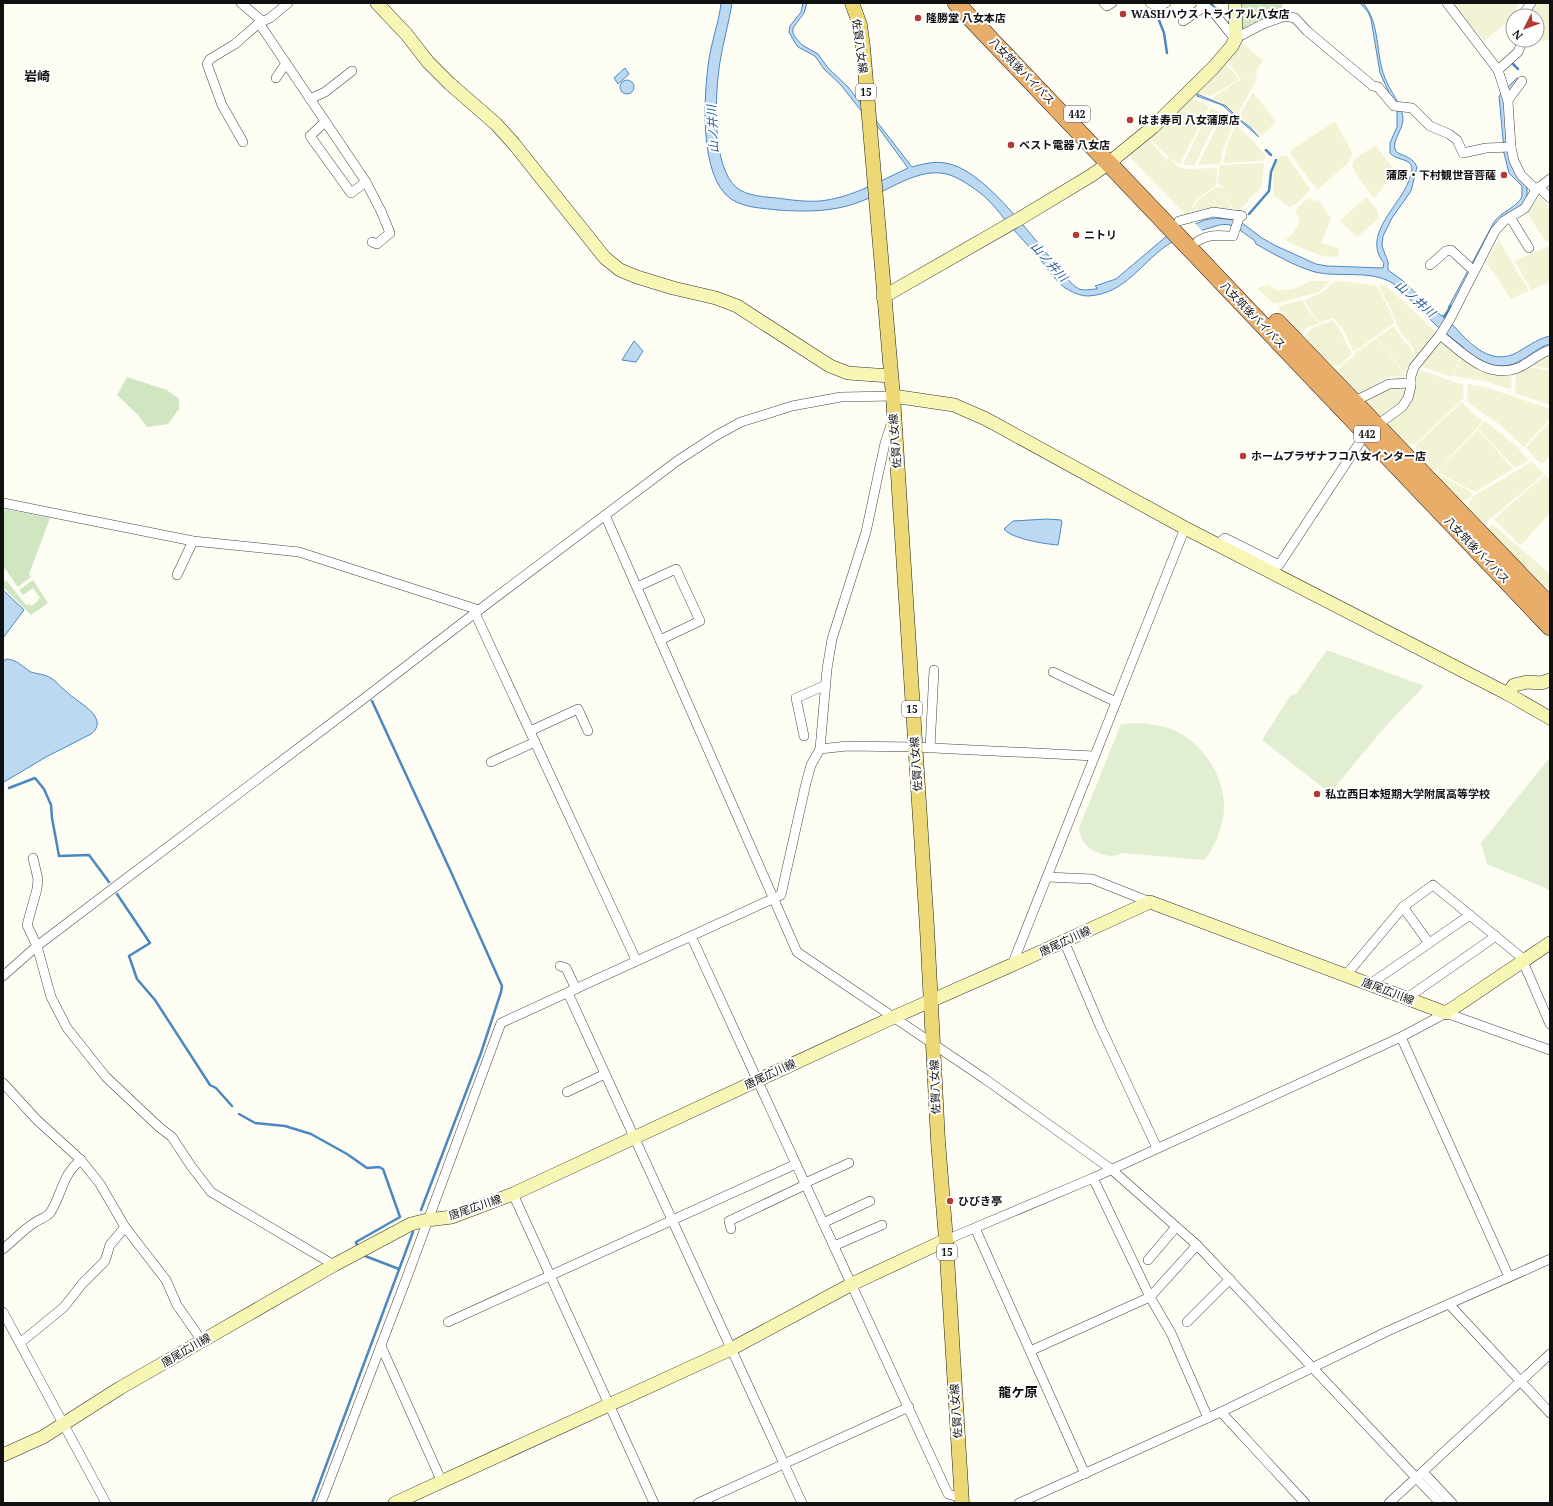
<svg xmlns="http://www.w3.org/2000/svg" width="1553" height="1506" font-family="'Noto Serif','Noto Sans JP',serif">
<rect width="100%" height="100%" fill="#fefdf4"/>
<g fill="#f2f2d5">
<path d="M1454,3H1520L1517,6L1513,17L1484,41L1452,4Z"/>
<path d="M1533,3H1550V38L1542,42L1537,35V16H1527Z"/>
<path d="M1243,44L1263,60L1256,72L1246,76L1257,72L1256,81L1236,116L1226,106L1212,98L1241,79L1227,62Z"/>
<path d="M1223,61L1239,79L1211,96L1195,94Z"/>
<path d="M1253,92L1276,122L1261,136L1239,116Z"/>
<path d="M1191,98L1209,106L1203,118L1180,108Z"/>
<path d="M1211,108L1222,113L1207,139L1195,165H1183Z"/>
<path d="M1179,109L1203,119L1180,164L1169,158L1177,166L1186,169L1217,168L1216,185L1198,199L1193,205L1190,213L1186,215L1129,156L1147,138L1166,159L1161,166L1169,157L1149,138Z"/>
<path d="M1221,118H1225L1233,125L1223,150L1220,164L1198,165Z"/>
<path d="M1335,121L1352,153V156L1347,164L1317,190L1291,155V150Z"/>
<path d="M1236,125L1255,143L1266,157L1263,161L1223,163L1229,139Z"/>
<path d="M1375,145L1396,172L1374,198L1360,180L1352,166L1354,160Z"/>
<path d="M1282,156H1287L1310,189L1304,197L1296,204L1289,207L1273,195V191L1274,165L1279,157Z"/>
<path d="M1264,163L1262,185L1260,189L1250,198L1247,197L1250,199L1240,210H1236L1232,207L1218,187L1225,190L1217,182L1220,165Z"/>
<path d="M1216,187L1219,188L1232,210L1207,208L1191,212L1194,206L1199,200Z"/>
<path d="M1310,197L1313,201L1318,200L1331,218L1321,243L1338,248L1339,257L1322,256L1297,246L1285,240L1291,236L1299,224V217L1295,213L1296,211L1299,206Z"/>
<path d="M1366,197L1377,209L1379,218L1357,237L1340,221Z"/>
<path d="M1540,197L1550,208V240L1546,242L1527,213Z"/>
<path d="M1499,240L1529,291L1511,299L1486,262Z"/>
<path d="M1550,245V282L1531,290L1515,261Z"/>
<path d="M1311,281H1330L1319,292L1274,304L1257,288L1268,285L1279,291L1296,288Z"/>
<path d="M1342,281L1377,286L1391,313L1394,323L1354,352L1342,328L1333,318L1319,323L1304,300L1323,292L1333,282Z"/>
<path d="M1379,284L1384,285L1391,290L1438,334L1416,358L1412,346L1399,330L1391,309L1381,291Z"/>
<path d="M1302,300L1318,324L1307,328L1301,333L1278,309L1283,305Z"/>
<path d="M1332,320L1339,328L1352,354L1343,363L1334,367L1304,336L1313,328Z"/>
<path d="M1394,326L1403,340L1410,347L1416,360L1406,374L1376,338Z"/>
<path d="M1376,339L1404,373V376L1389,377L1359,393L1337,370L1354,356L1355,353Z"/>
<path d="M1439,339L1461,355L1452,377L1417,365Z"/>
<path d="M1550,353V369L1530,365Z"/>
<path d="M1461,358L1512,371L1511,388L1509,389L1485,381L1453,376Z"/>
<path d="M1527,366L1550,371V405L1515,393L1516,373Z"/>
<path d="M1417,369L1463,385L1464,398L1415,444L1408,445L1386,422L1399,412Z"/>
<path d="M1406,384L1405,395L1399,405L1381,419L1362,398L1377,390Z"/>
<path d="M1468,384L1488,388L1550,409V418L1524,447L1499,424L1470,404L1467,399Z"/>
<path d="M1462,402L1472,413L1481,419L1482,422L1437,471L1431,469L1414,451L1417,449L1415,446Z"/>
<path d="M1485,421L1514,444L1529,460L1517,467H1514L1512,465L1478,428Z"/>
<path d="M1550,421V455L1543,463H1540L1526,448Z"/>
<path d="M1477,430L1483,435L1513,469L1476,491H1473L1437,472Z"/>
<path d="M1532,462L1544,474L1484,524L1468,506L1470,503L1469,501L1475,495Z"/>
<path d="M1438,474L1471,492L1473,494L1467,500L1466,499L1462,502L1437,475Z"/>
<path d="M1545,475L1550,479V513L1522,544H1519L1494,519Z"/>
<path d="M1492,524L1550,574V595L1487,531Z"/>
</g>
<g fill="#d0e6c0">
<path d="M1239,3H1283L1281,12L1250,24L1242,30Z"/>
<path d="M127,377L167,390L179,399V409L168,424L147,427L138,415L117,395Z"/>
<path d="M5,509L50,518L29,574L31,577L18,587L3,566V517Z"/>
<path d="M6,580L26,605L29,604L31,606L39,600L38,599L40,598L33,588L23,595L19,590L33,580L48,603L31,615L3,587V583Z"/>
</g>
<g fill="#e1eed1">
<path d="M1327,650L1424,686L1384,728L1330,793L1262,740L1290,696L1296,694Z"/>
<path d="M1144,723C1154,725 1166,726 1176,731C1207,747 1229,783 1223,818C1220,833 1214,847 1205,860L1123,853C1119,854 1114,856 1110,856C1095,854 1080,845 1079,828L1121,724Z"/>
<path d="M1550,757V890L1487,864L1481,843Z"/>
</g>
<g fill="#bdd9f1" stroke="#4b88c1">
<path d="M721,3H732C729,23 723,42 720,62C715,93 711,167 737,188C747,196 765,197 777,198C791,200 806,202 820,201C851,198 880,181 908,168L875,123L874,118L912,167C923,164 934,161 945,163C983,168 1029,234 1054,262C1059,269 1071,285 1079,289C1084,291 1091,289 1097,289V288L1095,286L1116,279L1168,235L1205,220L1215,218L1236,220L1242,223L1262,238L1274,245L1316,264L1327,266L1383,268L1384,263C1360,234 1403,204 1410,177C1411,174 1413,169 1411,165C1407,158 1395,160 1390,153V143L1397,127V110L1380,73L1371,19L1368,12L1360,3H1363C1381,24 1375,54 1385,78C1390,91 1401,104 1403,117C1404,129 1392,140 1395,149C1396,156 1412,154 1417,167L1411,191L1392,218L1383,236L1382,246L1388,262V270L1402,280L1433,310L1442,316L1444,315C1461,333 1484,367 1514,354C1526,348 1536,339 1550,336V344C1538,347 1530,356 1520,361C1501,372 1481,363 1466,350L1465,351L1463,347L1439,328L1394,284C1371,269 1340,278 1315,272C1294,266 1274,254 1256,244L1254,240C1247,236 1238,227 1230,225C1221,223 1214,227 1206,229C1194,233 1182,235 1172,242C1142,260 1127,294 1088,296C1080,296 1072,292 1065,288C1054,279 1045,265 1036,254C1028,245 1019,236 1011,227C1004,219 998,210 990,202C983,194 967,183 957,178C925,161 891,190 862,201C835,212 806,212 778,210C761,208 745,208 731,199C698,176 704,93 709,59C712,40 719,22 721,3Z"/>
<path d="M803,3H807L804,13L793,28V33L795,37L802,45L818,54L828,68L848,87L863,106L862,112L841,85L824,69L815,56L798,47L794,41L789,32L790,26L801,12Z"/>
<path d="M625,68L629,74L618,84L614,78Z"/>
<path d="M1517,78L1519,79L1513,90L1507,136L1527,183V199L1526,203L1505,217L1451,310L1448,308L1494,222C1502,211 1516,208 1522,197V186L1509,173L1504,153L1503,152L1504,150L1499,96Z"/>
<circle cx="627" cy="87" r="7"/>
<path d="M1197,94L1226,106L1239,119L1250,127L1259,137L1222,105L1197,96Z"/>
<path d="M634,341L643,351L636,362L622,360Z"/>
<path d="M1047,519L1061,520L1062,522L1058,545C1045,544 1012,539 1004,529L1013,521Z"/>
<path d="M3,590L24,610L3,638Z"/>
<path d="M7,659C18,660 22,667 31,672C37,674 44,674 49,677C57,681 61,688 68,693C76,701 94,709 97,721C98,727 95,731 91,734L46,757L4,782L3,780V661Z"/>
</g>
<path fill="#fefdf4" d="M1194,222L1203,232L1185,237L1173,243L1165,235Z"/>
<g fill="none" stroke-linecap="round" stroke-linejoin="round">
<g stroke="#4b88c1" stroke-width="2.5">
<path d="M1210,3L1218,11"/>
<path d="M1155,10L1164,33L1167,53"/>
<path d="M1512,63L1518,69"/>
<path d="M1266,150L1271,155"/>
<path d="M1249,214L1269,191L1271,172L1276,160"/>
<path d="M1444,317L1451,306"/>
<path d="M372,701L451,872L502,986L501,992L481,1053L421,1210"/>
<path d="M9,788L35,778L44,789L51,805L52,818L59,856L89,855L109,882"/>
<path d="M117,894L150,943L129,956L137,979L155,1000L210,1085L216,1088L232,1106"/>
<path d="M239,1114L255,1123L285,1126L311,1134L347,1154L367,1168L379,1167L383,1169L400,1217L356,1242L357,1245"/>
<path d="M365,1256L399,1269"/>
<path d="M312,1503L413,1232"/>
</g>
<defs>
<g id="street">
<path d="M241,3L262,21"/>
<path d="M1104,3L1107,6L1112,3"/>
<path d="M1150,3L1157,6L1166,3"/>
<path d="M1200,3L1214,13L1235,39"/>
<path d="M1447,3L1498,70L1508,101L1511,147L1514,161L1521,175L1536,190"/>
<path d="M1522,16L1531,3"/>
<path d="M1183,21L1205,6"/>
<path d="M259,23L366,182L381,211L390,233L377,244L372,242"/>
<path d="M1236,38L1263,24L1285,16L1295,18L1307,31L1373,86L1378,87L1394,106L1412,108L1430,126L1449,134L1457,140L1463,153L1486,148L1511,147"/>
<path d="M1498,70L1518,52L1523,40"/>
<path d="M276,78L286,63"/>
<path d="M310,99L325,92L352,71"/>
<path d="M1508,100L1522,81"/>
<path d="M325,122L310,136L351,193L366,182"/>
<path d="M243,142L222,105L207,64L210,59L235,44L259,23L270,18L288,3"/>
<path d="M1539,187L1550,198"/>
<path d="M1510,217L1529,248"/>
<path d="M1179,221L1213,212L1242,216"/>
<path d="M1198,241C1211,233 1218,236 1233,236L1240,215"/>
<path d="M1430,265L1446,251L1451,250L1474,271"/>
<path d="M1440,335C1462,352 1486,380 1518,368C1529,363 1538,354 1550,350"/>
<path d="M1359,399L1389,384L1411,383"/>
<path d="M3,503L193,541L299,552L479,610"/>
<path d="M605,515L797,952L985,1079L1111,1169L1197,1245L1440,1503"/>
<path d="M1217,545L1225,538L1279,565L1366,433L1402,407L1408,398L1411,386V376L1414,367L1440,335L1450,319L1495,231L1504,221L1525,208L1536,190L1550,179"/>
<path d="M177,575L193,541"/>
<path d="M637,587L676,569L700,621L660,640"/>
<path d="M475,613L636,960"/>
<path d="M1053,672L1116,702"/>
<path d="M530,731L578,709L588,731"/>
<path d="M804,736L796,698L826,685"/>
<path d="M930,748L934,670"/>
<path d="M820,749L847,746L914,747L1094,756"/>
<path d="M491,762L535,742"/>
<path d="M33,858L38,879L37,889L27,925L37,946L51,997L67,1028L106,1077L159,1127L172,1137L191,1166L211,1192L334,1265"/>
<path d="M1047,877L1092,879L1150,902"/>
<path d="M1403,907L1429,943"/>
<path d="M691,936L948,1494L962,1498"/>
<path d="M1064,941L1100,1026L1157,1148"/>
<path d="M1012,965L1185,528"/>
<path d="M560,966L566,968L576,989"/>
<path d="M1346,975L1403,907L1433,885L1521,957L1550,1024"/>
<path d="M3,976L37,946L366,697L479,610L677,461L717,435L741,422L792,406L841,397L893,396"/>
<path d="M1370,984L1470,915"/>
<path d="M568,993L802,1503"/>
<path d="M1407,998L1496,936"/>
<path d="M1401,1037L1509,1277"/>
<path d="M3,1083L37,1120L81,1160L100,1184L125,1227L166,1280L177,1305L202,1341"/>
<path d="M567,1092L605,1074"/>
<path d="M1093,1178L1150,1297L1171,1333L1208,1418"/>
<path d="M805,1183L849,1163"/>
<path d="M513,1194L654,1503"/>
<path d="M823,1223L870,1201"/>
<path d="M975,1228L1085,1474"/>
<path d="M731,1229L729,1221L805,1185"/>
<path d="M946,1240L1093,1178L1401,1037L1446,1013L1550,1050"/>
<path d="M834,1246L882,1225"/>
<path d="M3,1249C13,1241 23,1230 34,1223C39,1219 46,1218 50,1213C62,1195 62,1174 81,1160"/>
<path d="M1148,1260L1176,1227"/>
<path d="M1449,1304L1550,1413"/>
<path d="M3,1312L106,1503"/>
<path d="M448,1322L796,1164"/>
<path d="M1187,1322L1230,1279"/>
<path d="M20,1343L64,1307L82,1284L105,1261L110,1245L125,1227"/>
<path d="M381,1346L442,1482"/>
<path d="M1030,1351L1150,1297L1197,1245"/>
<path d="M1221,1412L1305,1503"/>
<path d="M1423,1472L1452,1503"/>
<path d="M321,1503L407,1277L501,1023L781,895L806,783L811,765L820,749L827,669L832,639L866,532L885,443L892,422"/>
<path d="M698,1503L909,1407"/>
<path d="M1019,1503L1221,1412L1388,1331L1550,1259"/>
<path d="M1389,1503L1550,1354"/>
</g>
<g id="secondary">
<path d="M377,3L407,35L428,62L450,84L496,124L514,144L605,258L620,270L637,277L673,288L716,298L737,306L830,366L848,373L890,376"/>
<path d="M883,297L1019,219L1092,175L1110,162L1153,127L1213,68L1232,46L1236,38L1235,3"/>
<path d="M893,396L954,405L986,419L1185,528L1508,694L1550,718"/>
<path d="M1508,694L1514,685L1527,682L1541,683L1550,680"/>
<path d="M3,1455L43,1437L120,1388L202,1341L334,1265L411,1224L427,1220L452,1217L513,1194L894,1017L1012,965L1150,902L1446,1013L1550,943"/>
<path d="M395,1503L731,1349L852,1284L946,1240"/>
</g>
<path id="primary" d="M852,3L860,25L863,47L893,396L927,928L938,1141L946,1240L962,1503"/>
<g id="highway">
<path d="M956,3L1550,627"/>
<path d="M1277,322L1550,606"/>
</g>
</defs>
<use href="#street" stroke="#434343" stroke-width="10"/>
<use href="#secondary" stroke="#323232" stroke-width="14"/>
<use href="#primary" stroke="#212121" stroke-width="15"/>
<use href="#highway" stroke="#212121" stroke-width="18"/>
<use href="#street" stroke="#fff" stroke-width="9"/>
<use href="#secondary" stroke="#f8f6b5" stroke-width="13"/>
<use href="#primary" stroke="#ecd976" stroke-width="14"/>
<use href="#highway" stroke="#e7ad69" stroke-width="17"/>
</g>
<g fill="#b43934" stroke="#fff" stroke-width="1.5">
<circle cx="1123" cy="14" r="4"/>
<circle cx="918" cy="18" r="4"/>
<circle cx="1130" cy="120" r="4"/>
<circle cx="1011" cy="145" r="4"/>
<circle cx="1504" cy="175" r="4"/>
<circle cx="1076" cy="235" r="4"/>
<circle cx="1243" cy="456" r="4"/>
<circle cx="1317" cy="794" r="4"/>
<circle cx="950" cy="1201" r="4"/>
</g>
<g text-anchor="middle" stroke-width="4" stroke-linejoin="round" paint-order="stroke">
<g fill="#fff" stroke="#585858" stroke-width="1">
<rect x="856" y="84" width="20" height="16" rx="3"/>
<rect x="1064" y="106" width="26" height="16" rx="3"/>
<rect x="1354" y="426" width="26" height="16" rx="3"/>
<rect x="902" y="701" width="20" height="16" rx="3"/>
<rect x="937" y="1244" width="20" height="16" rx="3"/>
</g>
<g font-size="10" font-weight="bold" fill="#101010">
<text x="866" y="96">15</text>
<text x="1077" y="118">442</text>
<text x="1367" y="438">442</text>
<text x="912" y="713">15</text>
<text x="947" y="1256">15</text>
</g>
<g font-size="11" font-weight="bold" fill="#101010" stroke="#fff" text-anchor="start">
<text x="1131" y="18">WASHハウス トライアル八女店</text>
<text x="926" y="22">隆勝堂 八女本店</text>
<text x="1138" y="124">はま寿司 八女蒲原店</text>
<text x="1019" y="149">ベスト電器 八女店</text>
<text x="1496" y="179" text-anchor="end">蒲原・下村観世音菩薩</text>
<text x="1084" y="239">ニトリ</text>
<text x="1251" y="460">ホームプラザナフコ八女インター店</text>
<text x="1325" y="798">私立西日本短期大学附属高等学校</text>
<text x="958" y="1205">ひびき亭</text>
</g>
<g font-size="11" fill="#101010" stroke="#fff">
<text transform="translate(860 46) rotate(82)" y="4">佐賀八女線</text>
<text transform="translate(1022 71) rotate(46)" y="4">八女筑後バイパス</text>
<text transform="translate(1253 315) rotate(46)" y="4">八女筑後バイパス</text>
<text transform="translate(895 441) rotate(-94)" y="4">佐賀八女線</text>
<text transform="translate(1477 550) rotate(46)" y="4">八女筑後バイパス</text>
<text transform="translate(916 764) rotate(-94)" y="4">佐賀八女線</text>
<text transform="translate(1065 941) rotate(-25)" y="4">唐尾広川線</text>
<text transform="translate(1388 991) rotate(21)" y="4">唐尾広川線</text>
<text transform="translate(770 1074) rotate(-25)" y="4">唐尾広川線</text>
<text transform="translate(935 1087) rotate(-92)" y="4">佐賀八女線</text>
<text transform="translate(475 1207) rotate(-19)" y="4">唐尾広川線</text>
<text transform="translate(186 1350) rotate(-30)" y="4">唐尾広川線</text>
<text transform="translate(956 1411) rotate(-94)" y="4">佐賀八女線</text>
</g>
<g font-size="12" font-style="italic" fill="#245b97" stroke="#fff">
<text transform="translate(713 129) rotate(-93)" y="4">山ノ井川</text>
<text transform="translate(1049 262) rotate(48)" y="4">山ノ井川</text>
<text transform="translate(1415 299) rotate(41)" y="4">山ノ井川</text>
</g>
<g font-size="13" font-weight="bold" fill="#101010" stroke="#fff">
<text x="37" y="81">岩崎</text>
<text x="1018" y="1397">龍ケ原</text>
</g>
</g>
<rect width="1553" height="1506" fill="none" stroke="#101010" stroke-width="8"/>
<g transform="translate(1525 28) rotate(228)"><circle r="19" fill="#ffffff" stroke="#9f9f9f"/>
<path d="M0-3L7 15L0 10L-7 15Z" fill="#b43934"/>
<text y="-6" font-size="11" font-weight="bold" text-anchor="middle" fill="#101010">N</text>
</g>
</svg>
